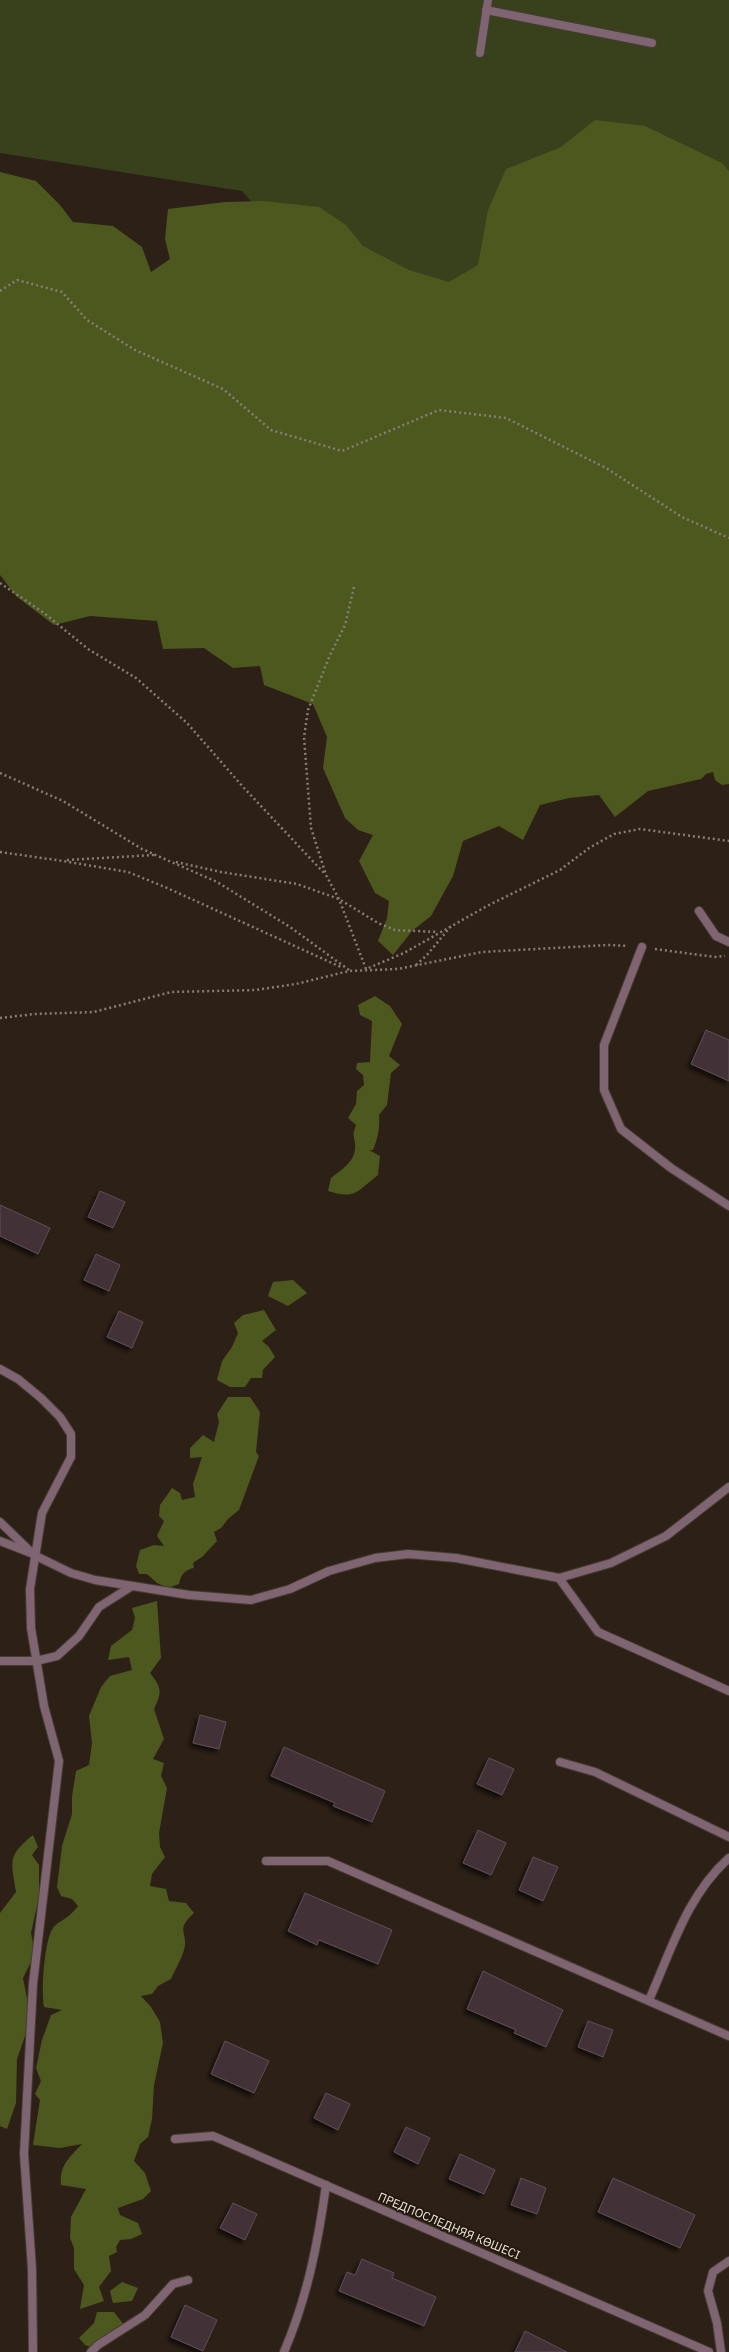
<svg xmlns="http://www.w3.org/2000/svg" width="729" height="2352" font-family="'IBM Plex Sans',sans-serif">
<defs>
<filter id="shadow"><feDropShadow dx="-3.5" dy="3.5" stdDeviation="2" flood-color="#0009"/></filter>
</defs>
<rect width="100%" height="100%" fill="#2d2117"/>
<path fill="#38401c" d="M0,0H729V463L367,337L242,191L0,153Z"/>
<g fill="#4c581e">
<path d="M595,120L645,126L722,163L729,171V784L722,785L715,780L713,772L706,774L701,779L648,791L615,817L599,795L569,798L540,805L523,840L499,826L463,841L453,876L431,916L412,931L393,955L378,941L387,918L389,901L375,893L359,861L373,835L358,830L345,818L323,768L327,737L313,704L264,685L260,666L233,668L204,648L163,649L157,621L90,616L54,625L16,596L0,575V172L36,181L60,205L73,222L113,226L142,247L151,272L170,259L165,239L168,209L225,202L263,201L319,207L346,225L363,246L409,270L449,282L478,265L488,210L506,169L561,147Z"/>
<path d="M375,996L390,1006L402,1024L389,1056L400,1065L391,1073L387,1105L379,1115C380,1128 378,1138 373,1150H369L380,1156L378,1175C357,1191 356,1200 328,1191L331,1178C342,1169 357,1161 355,1144C354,1134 352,1136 356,1125L348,1118L356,1104L357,1091L364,1085L363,1075L356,1069L357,1063L370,1062L372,1021L360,1015L358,1005Z"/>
<path d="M293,1280L307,1293L288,1306L268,1296L273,1282Z"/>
<path d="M264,1310L276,1330L262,1341L269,1347L275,1357L263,1370L262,1378H251L245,1387H230L217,1380L222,1361L232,1347L238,1333L234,1323L243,1315Z"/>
<path d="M228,1397H250L260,1412L256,1452L259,1456L239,1510L228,1519L221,1528L214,1532L217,1541L203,1556L193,1563L194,1568C185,1570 181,1574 179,1584L168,1588L157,1583L147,1574H139L136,1566L140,1550L154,1545L164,1546L157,1536L164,1521L159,1516L160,1505L172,1488L180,1493L182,1500L195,1497L193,1484L202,1457L190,1458V1448L203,1435L214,1442L219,1422L217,1414Z"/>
<path d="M157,1601L161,1658L150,1673C162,1688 162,1692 154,1709L164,1739L153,1759L164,1763L161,1776L167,1788L159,1833L160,1847L165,1857L152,1874L150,1886L166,1889L169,1901L186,1903L194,1913C174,1931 189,1932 184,1950C181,1960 175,1970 171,1979L158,1986L152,1994L141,1996L151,2007L160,2022L163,2043L154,2085L152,2119L148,2137L140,2144L134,2161L145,2173L151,2191L143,2199L118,2208L120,2215L138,2223L142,2234L131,2239L120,2240L116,2247L117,2252L109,2256L111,2271L99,2287L104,2301L80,2309L84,2285L74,2269V2248L70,2238L71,2217L86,2189L61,2185C59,2165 70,2157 82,2144L60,2148L33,2145L40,2100L35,2094L41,2081L36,2068L42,2040L51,2015L62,2010L44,2007C41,1992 44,1941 53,1928C58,1921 70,1918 78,1906L72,1899L61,1896L57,1887L62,1846L72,1814V1797L76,1771L89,1765L92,1743L89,1716L101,1687L110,1676L132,1670L129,1657L108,1660L111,1646L132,1630L135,1618L132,1608Z"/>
<path d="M33,1835L38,1847L32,1855L39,1865V1897L31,1933L35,1954L23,1978L31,2019L17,2059L16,2103L7,2129L0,2126V1913L16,1892C11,1861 7,1856 33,1835Z"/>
<path d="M122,2282L138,2288L132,2301L113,2303L110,2291Z"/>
<path d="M97,2312H114L124,2325L110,2336L100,2350L85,2345L79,2338L94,2323Z"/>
</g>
<g fill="#433339" stroke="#5f4d54" filter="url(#shadow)">
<path d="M706,1030L729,1040V1081L691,1064Z"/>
<path d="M100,1191L125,1202L113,1228L88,1217Z"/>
<path d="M0,1205L50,1228L38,1254L0,1236Z"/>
<path d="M96,1254L120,1265L109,1291L84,1280Z"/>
<path d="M119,1311L143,1322L132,1348L107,1337Z"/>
<path d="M200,1715L226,1722L219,1749L193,1743Z"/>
<path d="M284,1747L385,1791L372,1822L333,1806L335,1803L271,1776Z"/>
<path d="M489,1758L514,1769L502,1795L477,1784Z"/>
<path d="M478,1830L506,1843L491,1875L463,1863Z"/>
<path d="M533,1857L558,1867L543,1901L519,1890Z"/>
<path d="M305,1893L392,1930L378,1964L319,1940L317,1945L288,1931Z"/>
<path d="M483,1971L563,2010L546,2047L514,2033L516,2030L467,2009Z"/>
<path d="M588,2021L613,2030L603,2057L578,2047Z"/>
<path d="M225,2041L269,2061L254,2093L211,2074Z"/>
<path d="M326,2093L350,2104L338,2130L314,2118Z"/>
<path d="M406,2127L430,2138L418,2164L394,2152Z"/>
<path d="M460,2154L495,2170L484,2194L449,2179Z"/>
<path d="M521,2178L546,2188L537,2214L511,2205Z"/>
<path d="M613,2178L695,2215L680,2248L598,2212Z"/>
<path d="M233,2203L257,2214L245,2240L220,2228Z"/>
<path d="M362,2259L394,2273L392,2278L436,2297L424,2326L339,2291L347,2272L355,2275Z"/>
<path d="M185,2305L217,2320L203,2351L171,2337Z"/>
<path d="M525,2331L567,2352H515Z"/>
</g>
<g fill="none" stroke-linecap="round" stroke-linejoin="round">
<defs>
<g id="service">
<path d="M486,10L652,43"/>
<path d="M480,53L488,0"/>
<path d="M642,947L604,1045V1090L621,1129L671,1168L729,1206"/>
<path d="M0,1522L34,1555"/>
<path d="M0,1541L31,1553"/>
<path d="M0,1661H36L57,1656L79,1636L99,1607L132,1586"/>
<path d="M560,1762L595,1772L729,1837"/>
<path d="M649,2000C671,1951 687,1895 729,1858"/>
<path d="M91,2352L98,2345L145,2315L173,2284L188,2280"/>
<path d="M284,2352C307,2298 318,2244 326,2185"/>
<path d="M721,2352L717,2323L708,2291L713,2272L729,2261"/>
</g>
<g id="minor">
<path d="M699,911L716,936L729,942"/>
<path d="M0,1369L18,1379L41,1398L60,1417L71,1434V1457L42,1513L30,1589L31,1628L44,1706L59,1761L33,1984L24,2154L32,2269L33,2352"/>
<path d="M34,1555L71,1573L95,1580L189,1595L251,1600L290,1589L329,1571L375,1558L408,1554L456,1558L559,1578L611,1563L666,1536L729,1487"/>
<path d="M559,1578L598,1632L729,1691"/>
<path d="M266,1861H328L729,2036"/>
<path d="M175,2139L213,2136L709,2352"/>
</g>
</defs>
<use href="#service" stroke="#483d33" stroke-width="10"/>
<use href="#minor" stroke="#483d33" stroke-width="10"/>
<g stroke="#887e76" stroke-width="2.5" stroke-dasharray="2 3" stroke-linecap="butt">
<path d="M0,291L17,280L62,292L87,320L135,350L223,389L271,430L342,451L439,410L506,418L606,468L682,517L729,538"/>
<path d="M0,583L44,613L88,649L136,678L187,723L244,788L324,873"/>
<path d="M354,587L345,625L330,655L308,710L304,737L311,828L326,875L339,899L366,969L404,953L487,906L560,870L589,848L614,834L640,829L729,841"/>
<path d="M0,773L63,801L142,849L217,882L290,927L349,970"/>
<path d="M0,852L63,861L128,872L165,887L343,968"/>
<path d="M67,860L154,855"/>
<path d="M176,862L221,872L297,884L339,899L378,923L395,930L438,932"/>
<path d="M655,949L715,957L725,956"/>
<path d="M416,965L427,955L451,926"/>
<path d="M0,1018L35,1014L94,1012L171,992L256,990L296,984L349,971L398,969L482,952L608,945L628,946"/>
</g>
<use href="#service" stroke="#7f6571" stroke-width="8"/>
<use href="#minor" stroke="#7f6571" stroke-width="8"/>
</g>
<g text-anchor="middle" stroke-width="3.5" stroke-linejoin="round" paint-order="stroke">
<g font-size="12" fill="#f1e9e2" stroke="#23180e">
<text transform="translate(449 2226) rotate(23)" y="4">ПРЕДПОСЛЕДНЯЯ КӨШЕСІ</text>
</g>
</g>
</svg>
